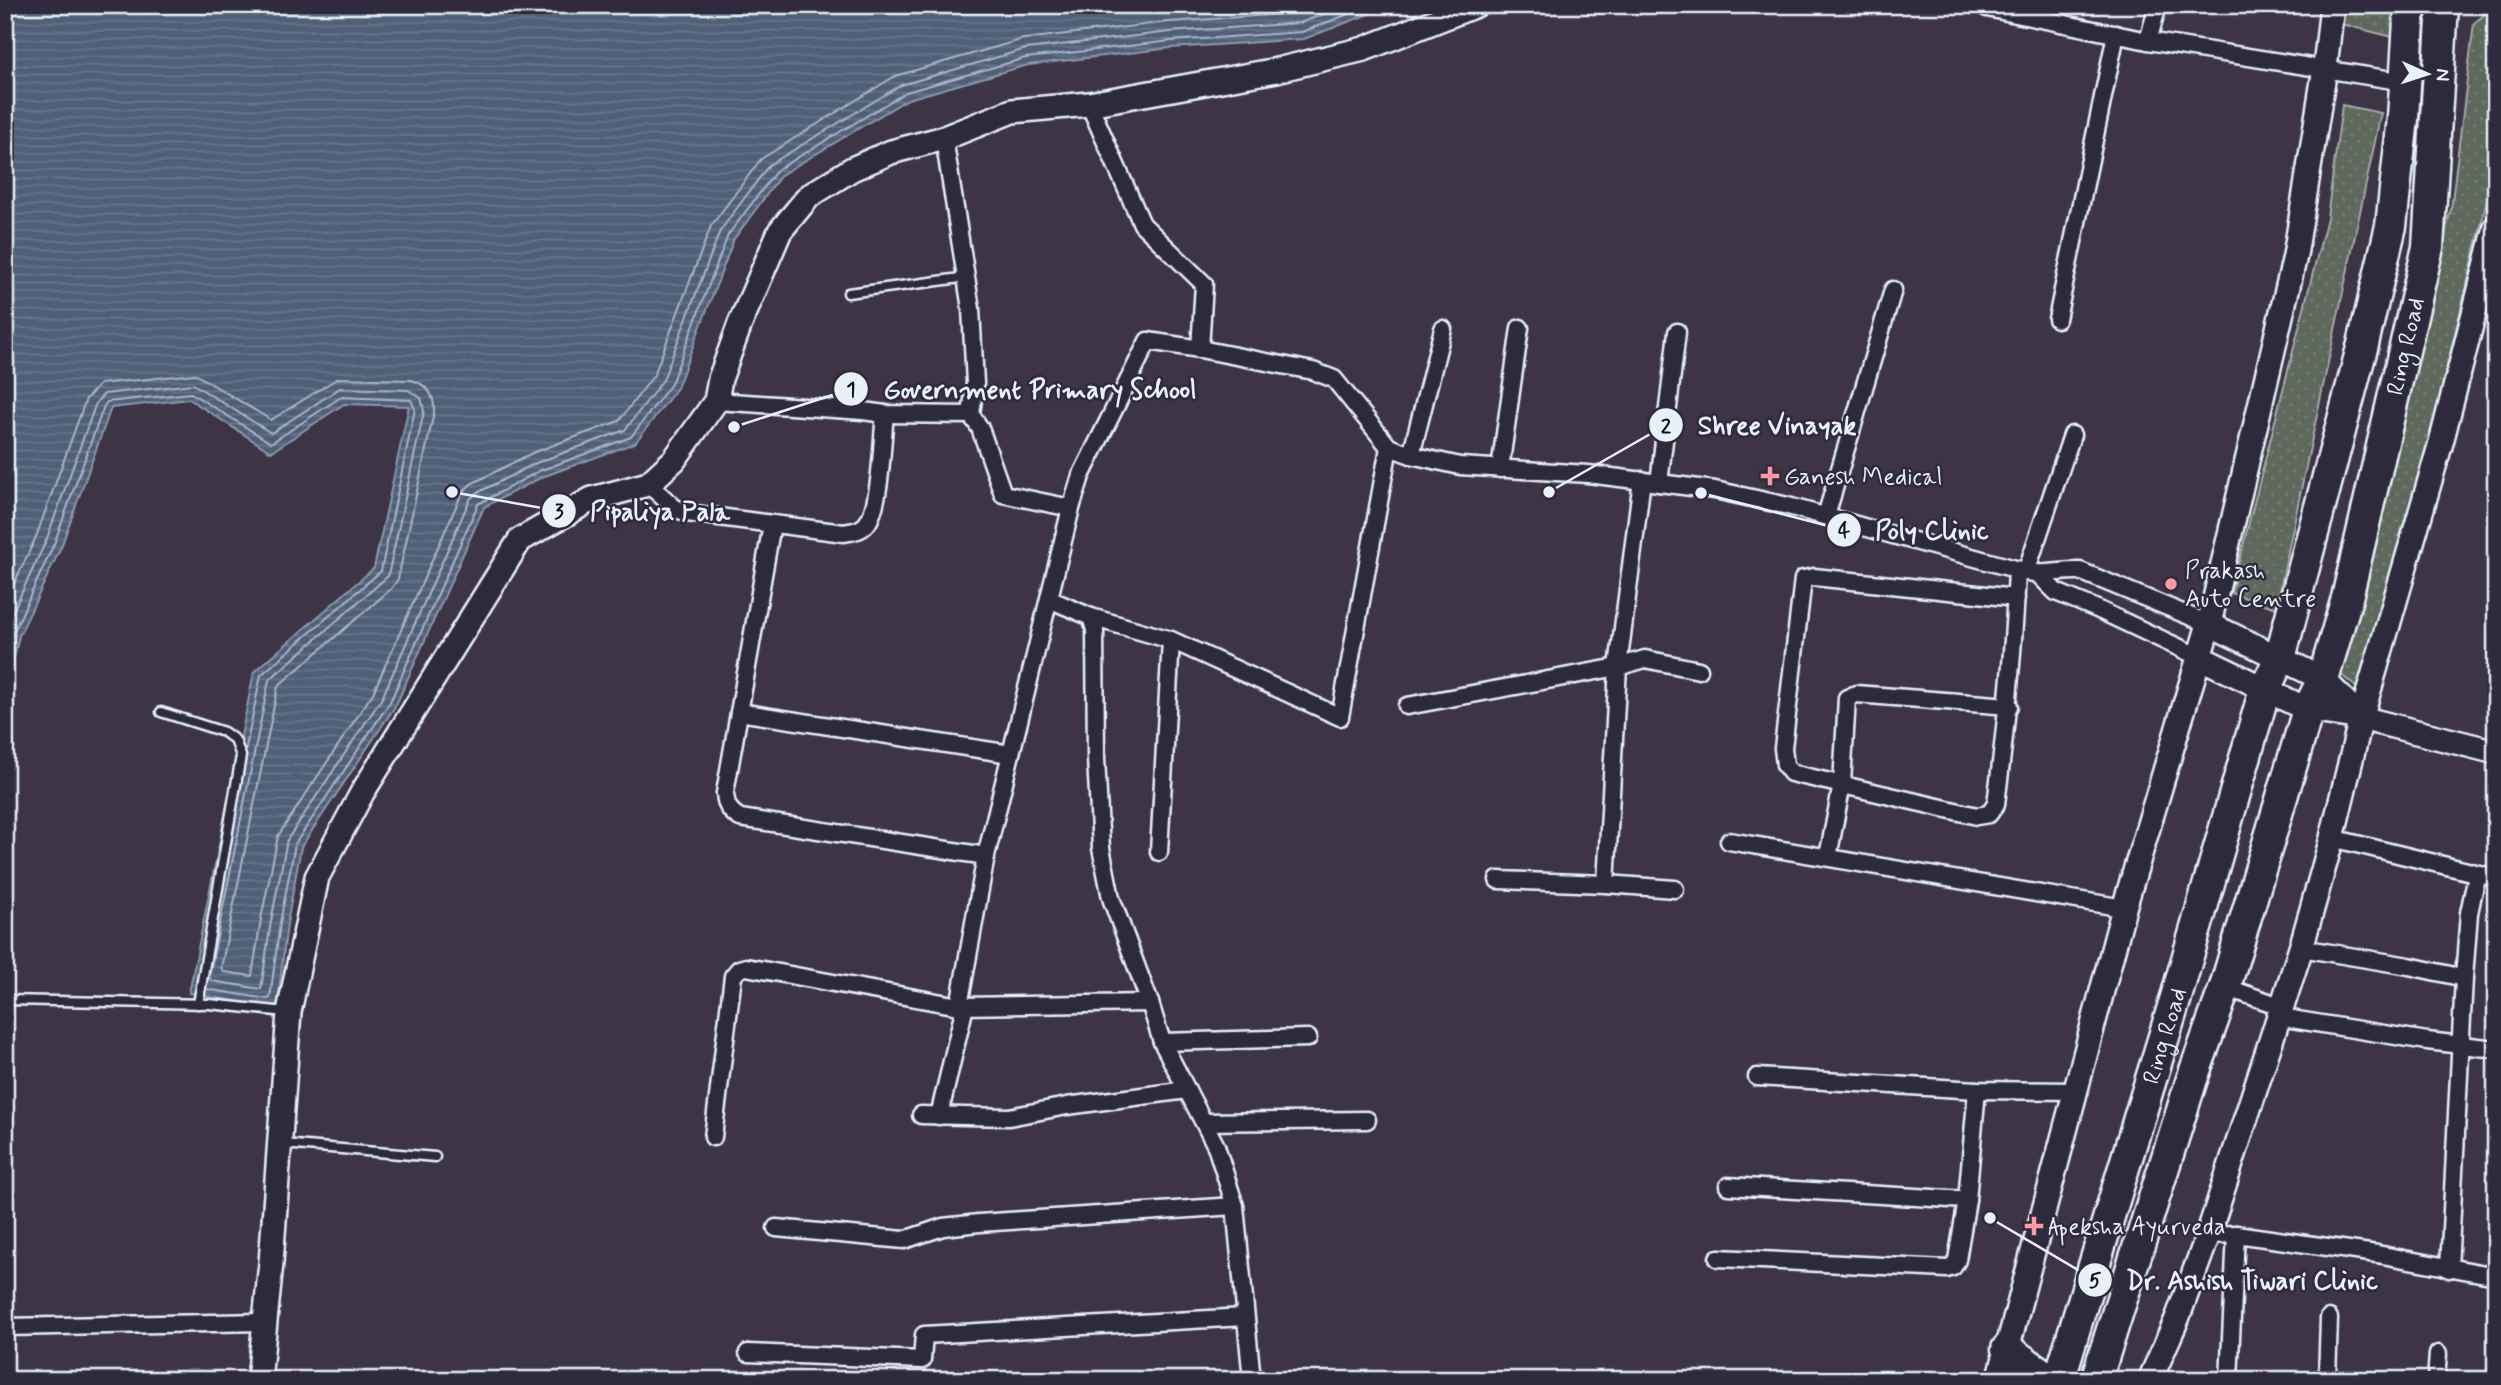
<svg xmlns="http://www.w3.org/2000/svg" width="2501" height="1385" font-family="Mynerve,sans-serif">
<defs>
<pattern id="garden-dots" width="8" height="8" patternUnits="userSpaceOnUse" patternTransform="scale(1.75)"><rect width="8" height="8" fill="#5e675b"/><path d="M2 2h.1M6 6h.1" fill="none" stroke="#757d73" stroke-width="1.8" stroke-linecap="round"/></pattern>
<pattern id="water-rules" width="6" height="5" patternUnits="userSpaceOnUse" patternTransform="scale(1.75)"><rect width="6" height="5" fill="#4f5e78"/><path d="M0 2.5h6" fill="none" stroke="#68768c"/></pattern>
</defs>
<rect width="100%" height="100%" fill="#3d3445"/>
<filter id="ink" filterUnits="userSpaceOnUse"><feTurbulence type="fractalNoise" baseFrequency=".0143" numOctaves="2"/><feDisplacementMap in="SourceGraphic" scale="14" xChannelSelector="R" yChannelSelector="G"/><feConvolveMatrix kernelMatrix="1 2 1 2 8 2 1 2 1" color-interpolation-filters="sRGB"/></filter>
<g filter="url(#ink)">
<g fill="url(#garden-dots)" stroke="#a3acaa" stroke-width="2">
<path d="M2345,5H2400L2393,37L2341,24Z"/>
<path d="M2490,10L2496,14V163L2436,413L2357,688L2338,672L2451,209L2474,23Z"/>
<path d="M2342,105L2381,113L2276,608L2231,593L2327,218Z"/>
</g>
<path fill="url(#water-rules)" stroke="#8c99ab" stroke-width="2" d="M5,5H1392L1304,39L1171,48L1028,65L908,99L781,175L734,239L677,388L635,443L542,477L484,507L396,705L301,847L287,924L277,1008L189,993L254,672L374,568L409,406L344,404L271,452L189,399L111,408L61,547L19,636L8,683L5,682Z"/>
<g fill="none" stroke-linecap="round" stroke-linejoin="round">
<g stroke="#abb6c5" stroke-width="2">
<path d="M5,603L36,537L86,399L100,384L195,374L271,420L338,378L412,380C428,385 435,396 434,412L398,579L391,589L278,686L221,968L224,972L252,976L261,919L278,836L373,693L462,493L471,484L532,453L619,421L654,375L711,226L761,159L895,76L1024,39L1169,22L1298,13L1318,5"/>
<path d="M5,628L46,541L96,403L104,394L193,384L271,433L340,388L408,390L421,398L424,411L388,576L269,680L209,977L212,981L261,989L271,921L287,840L382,698L470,499L477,493L536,463L625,430L663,380L720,231L769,165L901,85L1026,49L1170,32L1300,23L1348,5"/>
<path d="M5,665L13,633L54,544L104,406L107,402L191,393L271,443L341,397L411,400L415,409L381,571L261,675L245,752"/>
<path d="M206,989L267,999L270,998L280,923L295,844L390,702L478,504L539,471L631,437L671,384L728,235L777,170L906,92L1026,58L1171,41L1302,32L1372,5"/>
</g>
<defs>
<g id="lane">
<path d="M848,293L968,277"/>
<path d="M161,712L224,732L235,740L241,756L198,1004"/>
<path d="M5,1000L209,1004L286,1012"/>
<path d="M283,1144L435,1157"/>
</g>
<g id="street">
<path d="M1987,8L2148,41L2405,82"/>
<path d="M2148,41L2158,5"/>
<path d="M1089,104L1142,224L1204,284L1200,349L1313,371L1334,379L1389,447L1411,455L1460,466L1588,474L1715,490L1788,506L2026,572C2044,576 2061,570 2080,571L2209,624"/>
<path d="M944,138L971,309L975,383L971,415"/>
<path d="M2057,319L2116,34"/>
<path d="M716,401L863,411L885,414L971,415L980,428L1003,494L1071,508"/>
<path d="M1411,455L1443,329"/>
<path d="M1500,469L1520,328"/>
<path d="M1642,480L1618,667L1606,884L1675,889"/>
<path d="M1659,483L1677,332"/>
<path d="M648,484L675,508L687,513L844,533C854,531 862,531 868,522C881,502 882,440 885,414"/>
<path d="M1826,516L1893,290"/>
<path d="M772,524L725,793C726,806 729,811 740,818L986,856"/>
<path d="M2026,572L2072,435"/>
<path d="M2039,575L2056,592L2097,609L2199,657"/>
<path d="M2016,598L1814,577L1803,579L1783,748L1785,765L1791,773L1977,816L1989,814L1996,804C2006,726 2014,648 2017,569"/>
<path d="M1049,599L1091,617L1095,630L1096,759L1101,848L1111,898L1150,1003L1162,1042L1216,1146L1235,1206L1252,1380"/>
<path d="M1091,617L1171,640"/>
<path d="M1407,706L1618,667L1645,659L1699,670"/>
<path d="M739,712L1011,754"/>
<path d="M2332,838L2496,878"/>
<path d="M1729,841L2124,908"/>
<path d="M1159,852L1171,640L1340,717L1389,447"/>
<path d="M1828,857L1842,784L1847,698L1856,694L2009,706"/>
<path d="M1498,880L1606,884"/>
<path d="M2301,948L2409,966L2464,978"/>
<path d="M2225,987L2283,1007"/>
<path d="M1150,1003L959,1006L986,856L1071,508L1081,476L1148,341L1200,349"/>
<path d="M2279,1017L2427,1041L2496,1049"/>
<path d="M1162,1042L1308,1038"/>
<path d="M1757,1077L1977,1090L2076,1091"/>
<path d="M921,1115L1009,1117L1067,1106L1187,1090"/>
<path d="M939,1116L965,1006"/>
<path d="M1204,1122L1367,1120"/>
<path d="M713,1137L733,976L739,969L746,967L959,1006"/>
<path d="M1728,1186L1967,1200"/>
<path d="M776,1228L904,1240L943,1227L979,1223L1235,1206"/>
<path d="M2208,1235L2236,1234L2377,1254L2496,1276"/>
<path d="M1718,1258L1947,1269L1953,1267L1957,1260L1967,1200L1977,1090"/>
<path d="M2449,1269L2464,978L2469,913L2477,875"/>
<path d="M5,1327L265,1322"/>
<path d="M748,1353L922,1360L924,1335L1245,1317"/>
<path d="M2229,1380L2236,1234"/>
<path d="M2327,1380L2329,1318"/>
<path d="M2436,1380L2438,1354"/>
</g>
<g id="secondary">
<path d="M2209,624L2323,679L2361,718"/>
<path d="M2199,657L2308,710L2361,718L2496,752"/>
<path d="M259,1380L271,1263L289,1012L317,877L362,793L520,540L592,499L648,484L674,460L716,401L720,379L740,324L780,231L809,196L852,169L891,152L944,138L1012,111L1089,104L1277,70L1364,49L1476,5"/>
<path d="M1999,1380L2124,908L2209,624L2295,256L2325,68L2332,5"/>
<path d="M2150,1380L2177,1319L2208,1235L2301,948L2332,838L2361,718L2442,439L2496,227"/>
</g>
<g id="highway">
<path d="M2007,1349L2051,1380"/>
<path id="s1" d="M2059,1380L2177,994L2265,689L2280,658L2363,344L2391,226L2403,118L2410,5"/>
<path id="s2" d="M2096,1380L2192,1079L2225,987L2308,710L2323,679L2347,598L2428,247L2443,5"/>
</g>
</defs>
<use href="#lane" stroke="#e8f1f8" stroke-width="13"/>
<use href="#street" stroke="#e8f1f8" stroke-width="21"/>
<use href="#secondary" stroke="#e8f1f8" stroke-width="28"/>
<use href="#highway" stroke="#e8f1f8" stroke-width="35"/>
<use href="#lane" stroke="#2f2a3d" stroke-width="8"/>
<use href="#street" stroke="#2f2a3d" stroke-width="16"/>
<use href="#secondary" stroke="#2f2a3d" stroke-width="23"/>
<use href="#highway" stroke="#2f2a3d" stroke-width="30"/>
</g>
</g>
<g fill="#ff9aa2" stroke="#2f2a3d" stroke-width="2.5">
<path d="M1766.5 465.5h7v7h7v7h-7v7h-7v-7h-7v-7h7z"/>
<circle cx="2171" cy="584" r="7"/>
<path d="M2030.5 1215.5h7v7h7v7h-7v7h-7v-7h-7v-7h7z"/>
</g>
<g text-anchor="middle" stroke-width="5" stroke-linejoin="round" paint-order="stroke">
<g font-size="24" fill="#e8f1f8" stroke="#2f2a3d">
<text dy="8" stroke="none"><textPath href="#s2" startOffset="1080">Ring Road</textPath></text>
<text dy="8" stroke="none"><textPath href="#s1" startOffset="360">Ring Road</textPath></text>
</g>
<g font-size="24" fill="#e8f1f8" stroke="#2f2a3d" text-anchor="start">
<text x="1784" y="484">Ganesh Medical</text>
<text x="2185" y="578">Prakash<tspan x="2185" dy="28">Auto Centre</tspan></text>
<text x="2048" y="1234">Apeksha Ayurveda</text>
</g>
</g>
<path fill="none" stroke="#e8f1f8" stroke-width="2.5" d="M734 427L851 389M1549 492L1666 425M452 492L559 511M1701 493L1844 530M1990 1218L2095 1280"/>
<g fill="#e8f1f8" stroke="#2f2a3d" stroke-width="2.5">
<circle cx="734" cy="427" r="7"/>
<circle cx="1549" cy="492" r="7"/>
<circle cx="452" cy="492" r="7"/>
<circle cx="1701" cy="493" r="7"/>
<circle cx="1990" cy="1218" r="7"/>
<circle cx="851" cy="389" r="18"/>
<circle cx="1666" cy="425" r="18"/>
<circle cx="559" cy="511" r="18"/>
<circle cx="1844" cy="530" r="18"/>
<circle cx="2095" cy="1280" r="18"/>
</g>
<g font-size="21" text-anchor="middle" font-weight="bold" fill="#111">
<text x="851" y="396">1</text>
<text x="1666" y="433">2</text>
<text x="559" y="518">3</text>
<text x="1844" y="537">4</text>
<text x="2095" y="1287">5</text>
</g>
<g font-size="26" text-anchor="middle" font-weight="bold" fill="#e8f1f8" stroke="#2f2a3d" stroke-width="5" stroke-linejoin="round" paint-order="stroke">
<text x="1040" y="398">Government Primary School</text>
<text x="1777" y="434">Shree Vinayak</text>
<text x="660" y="520">Pipaliya Pala</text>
<text x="1932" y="539">Poly Clinic</text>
<text x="2252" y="1289">Dr. Ashish Tiwari Clinic</text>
</g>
<rect width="2501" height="1385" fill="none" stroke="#2f2a3d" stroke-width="28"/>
<rect x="14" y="14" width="2473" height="1357" fill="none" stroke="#e8f1f8" stroke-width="2.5" filter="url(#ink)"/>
<g transform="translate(2427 74) rotate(93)" stroke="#2f2a3d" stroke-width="5" paint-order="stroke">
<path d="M0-5L12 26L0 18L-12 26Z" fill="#e8f1f8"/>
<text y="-10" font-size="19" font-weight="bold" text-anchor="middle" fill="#e8f1f8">N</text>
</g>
</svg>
